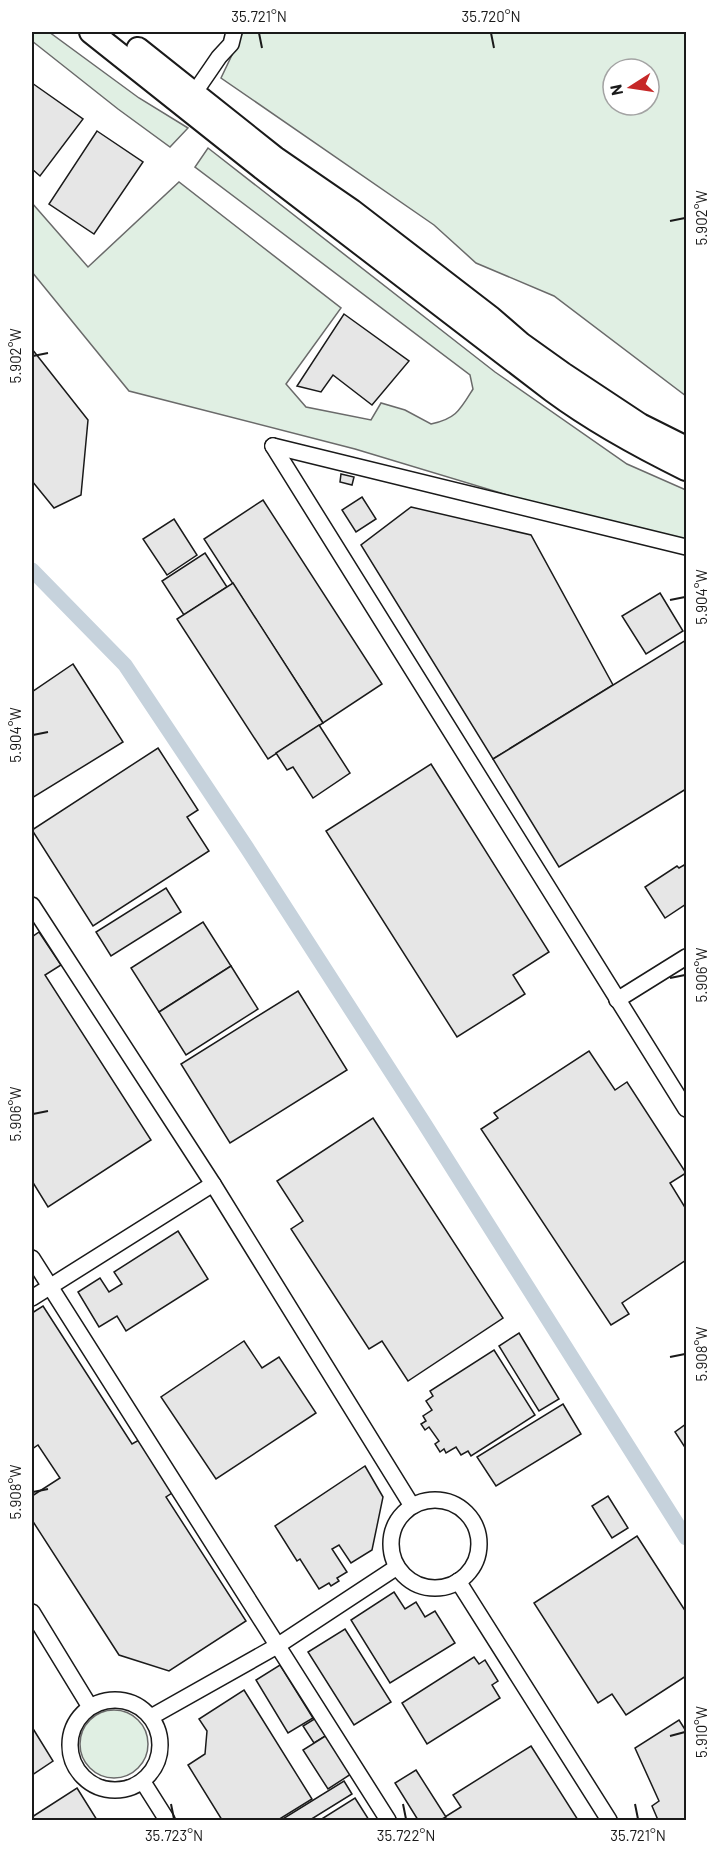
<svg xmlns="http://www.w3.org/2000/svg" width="718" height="1852" font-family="Barlow,sans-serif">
<rect width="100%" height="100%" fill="#fff"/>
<g fill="#e0efe3" stroke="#6a6a6a" stroke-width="1.5" fill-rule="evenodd">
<path d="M32,32H49L139,98L188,128L170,147L118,109L32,41Z"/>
<path d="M243,32H686V396L554,296L476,263L434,225L221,78ZM613,69H649V105H613Z"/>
<path d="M208,148L495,372L627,464L686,490V549L355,449L129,391L32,272V203L88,267L179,182L341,308L286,384L306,407L371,420L381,403L405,410L431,424C456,419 460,410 473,389L470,375L195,167Z"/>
<circle cx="114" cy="1744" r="34"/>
</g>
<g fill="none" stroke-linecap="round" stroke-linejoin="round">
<path stroke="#c6d2dc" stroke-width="15" d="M32,570L125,665L247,848L424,1123L686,1538"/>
</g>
<g fill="#e6e6e6" stroke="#1a1a1a" stroke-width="1.5">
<path d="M32,83L83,119L40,176L32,169Z"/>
<path d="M97,131L143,162L94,234L49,204Z"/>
<path d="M344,314L409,361L372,405L333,375L321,392L297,386Z"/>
<path d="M32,349L88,420L81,495L54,508L32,481Z"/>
<path d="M341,474L354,477L352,485L340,482Z"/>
<path d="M362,497L376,519L356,532L342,510Z"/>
<path d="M263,500L382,684L323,723L204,539Z"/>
<path d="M411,507L531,535L613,685L493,759L361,545Z"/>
<path d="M174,519L197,555L167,575L143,539Z"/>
<path d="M205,553L227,587L184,615L162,581Z"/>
<path d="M233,583L323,723L268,759L177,619Z"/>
<path d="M660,593L683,631L646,654L622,616Z"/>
<path d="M686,640V789L559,867L493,759Z"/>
<path d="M73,664L123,742L32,798V692Z"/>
<path d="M319,725L350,773L313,798L293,767L287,770L276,753Z"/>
<path d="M158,748L198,810L187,817L209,851L93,926L32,830Z"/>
<path d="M431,764L549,952L513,975L525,994L457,1037L326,831Z"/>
<path d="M684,865L686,869V904L665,918L645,887L677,866L679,868Z"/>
<path d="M166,888L181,912L111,956L96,932Z"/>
<path d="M203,922L231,966L159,1012L131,968Z"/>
<path d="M39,932L61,965L45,975L151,1140L48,1207L32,1181V937Z"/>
<path d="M231,966L258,1009L186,1055L159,1012Z"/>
<path d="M298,991L347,1070L230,1143L181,1064Z"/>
<path d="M589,1051L615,1090L627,1082L686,1173L670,1183L686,1209V1260L622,1303L629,1314L611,1325L481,1129L498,1118L494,1113Z"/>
<path d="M373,1118L503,1318L408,1381L382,1341L369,1349L291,1229L303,1221L277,1181Z"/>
<path d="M178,1231L208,1279L126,1331L117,1316L99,1327L78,1292L100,1278L109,1292L122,1284L114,1272Z"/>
<path d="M43,1306L132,1444L139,1440L172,1493L166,1497L246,1621L169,1671L119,1655L32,1520V1496L60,1478L38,1445L32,1449V1313Z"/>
<path d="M519,1333L559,1399L539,1411L499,1346Z"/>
<path d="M244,1341L262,1368L279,1357L316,1413L216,1479L161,1397Z"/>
<path d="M494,1350L535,1415L471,1456L468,1451L461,1455L456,1447L446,1453L444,1449L440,1452L435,1444L439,1441L429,1427L425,1430L421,1424L426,1421L423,1416L432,1410L426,1401L433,1396L430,1391Z"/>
<path d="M563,1404L581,1434L496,1486L477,1457Z"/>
<path d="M686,1424V1449L675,1432Z"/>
<path d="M365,1466L383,1497L372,1550L351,1563L339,1545L332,1549L347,1572L337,1578L339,1581L331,1586L329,1583L319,1589L300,1559L297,1561L275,1526Z"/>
<path d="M608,1496L628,1528L612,1538L592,1506Z"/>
<path d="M637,1536L686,1612V1676L626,1715L612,1694L598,1703L534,1603Z"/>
<path d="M394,1592L405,1609L416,1602L425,1617L435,1611L455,1643L390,1683L351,1620Z"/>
<path d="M345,1629L391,1702L354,1725L308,1652Z"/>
<path d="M474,1657L479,1664L485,1660L498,1681L492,1685L500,1698L427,1744L402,1703Z"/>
<path d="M280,1665L313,1718L288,1733L256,1680Z"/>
<path d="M244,1690L312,1799L278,1820H222L188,1765L205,1754L207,1731L199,1719Z"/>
<path d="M316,1718L327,1735L314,1743L303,1726Z"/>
<path d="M679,1720L686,1731V1820H658L652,1806L659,1801L635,1748Z"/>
<path d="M32,1727L53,1761L32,1775Z"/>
<path d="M327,1735L351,1774L328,1789L303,1750Z"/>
<path d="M531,1746L578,1820H440L461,1807L453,1795Z"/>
<path d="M416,1770L446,1817L440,1820H418L395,1783Z"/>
<path d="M344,1781L352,1794L310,1820H281Z"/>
<path d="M77,1788L97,1820H32V1817Z"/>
<path d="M355,1798L369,1820H320Z"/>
</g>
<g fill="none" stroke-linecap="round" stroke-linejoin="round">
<defs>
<g id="minor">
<path d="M195,92L219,57L231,44L234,32"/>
<path d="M273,446L686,1109"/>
<path d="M273,446L686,547"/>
<path d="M32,905L213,1184L412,1506"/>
<path d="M617,1000L686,957"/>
<path d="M32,1258L388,1820"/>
<path d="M32,1298L213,1184"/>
<circle cx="435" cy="1544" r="44"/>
<path d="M458,1581L609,1820"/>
<path d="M32,1612L90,1707"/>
<circle cx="115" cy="1745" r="45"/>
<path d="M151,1717L277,1646L397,1567"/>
<path d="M143,1782L167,1820"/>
</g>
<g id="highway">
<path d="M91,32L266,171L553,391C595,422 639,446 686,469"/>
<path d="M138,49L275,158L352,211L491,318L521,344L563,374L640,425L686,448"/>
</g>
</defs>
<use href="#minor" stroke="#1a1a1a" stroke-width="18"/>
<use href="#highway" stroke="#1a1a1a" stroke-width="26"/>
<use href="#minor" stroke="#fff" stroke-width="15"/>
<use href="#highway" stroke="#fff" stroke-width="22"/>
</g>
<path fill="none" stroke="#1a1a1a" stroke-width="2" d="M259,33L262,48M491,33L494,48M670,221L685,218M33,356L48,353M670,600L685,597M33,735L48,732M670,978L685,975M33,1114L48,1111M670,1357L685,1354M33,1492L48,1489M670,1736L685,1732M171,1804L174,1819M403,1804L406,1819M635,1804L638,1819"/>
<rect width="718" height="1852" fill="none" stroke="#ffffff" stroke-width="66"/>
<g transform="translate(631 87) rotate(258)"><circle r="28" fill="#ffffff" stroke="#a3a3a3" stroke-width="1.5"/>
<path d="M0-4.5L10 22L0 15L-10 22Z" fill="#c62828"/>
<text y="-9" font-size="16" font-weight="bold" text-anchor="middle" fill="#1a1a1a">N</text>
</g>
<rect x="33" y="33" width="652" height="1786" fill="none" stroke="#1a1a1a" stroke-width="2"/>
<g font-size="15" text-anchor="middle" fill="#1a1a1a">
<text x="259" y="22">35.721°N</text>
<text x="491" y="22">35.720°N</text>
<text transform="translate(702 218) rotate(-90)" y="5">5.902°W</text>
<text transform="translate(16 356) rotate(-90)" y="5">5.902°W</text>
<text transform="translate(702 597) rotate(-90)" y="5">5.904°W</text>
<text transform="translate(16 735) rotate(-90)" y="5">5.904°W</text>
<text transform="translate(702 975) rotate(-90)" y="5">5.906°W</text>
<text transform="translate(16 1114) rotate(-90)" y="5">5.906°W</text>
<text transform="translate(702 1354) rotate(-90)" y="5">5.908°W</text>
<text transform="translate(16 1492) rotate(-90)" y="5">5.908°W</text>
<text transform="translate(702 1732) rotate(-90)" y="5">5.910°W</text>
<text x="174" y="1841">35.723°N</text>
<text x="406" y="1841">35.722°N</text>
<text x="638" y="1841">35.721°N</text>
</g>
</svg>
